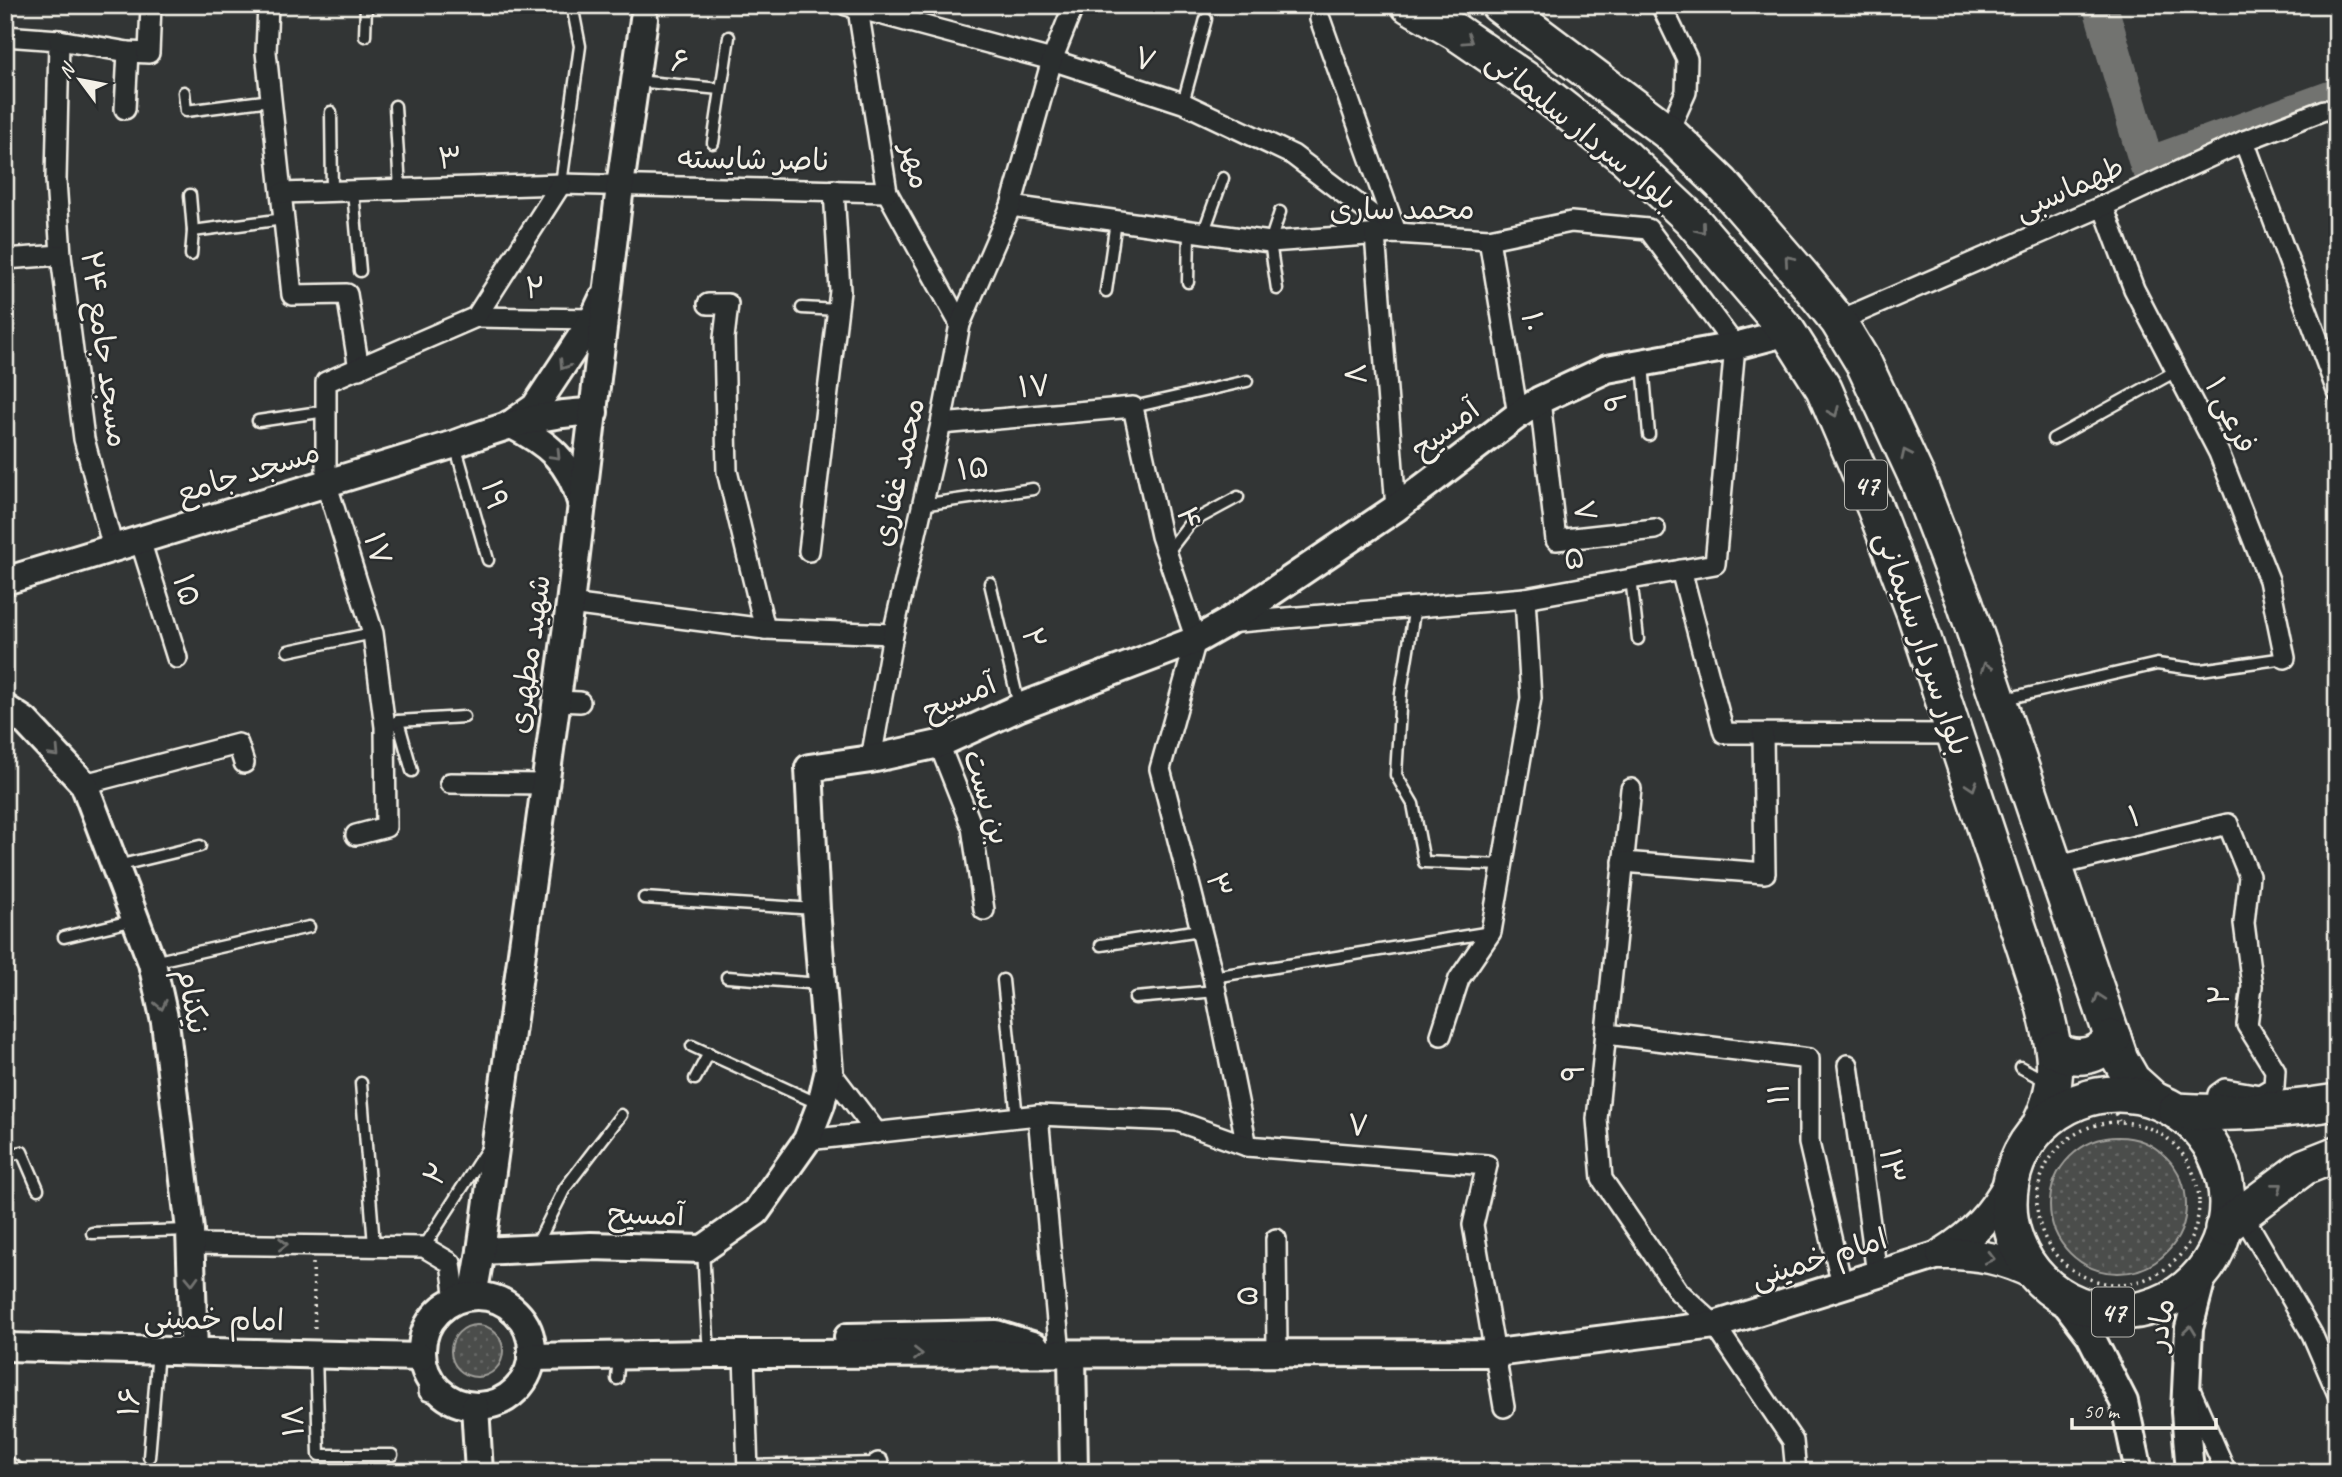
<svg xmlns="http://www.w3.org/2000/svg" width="2342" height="1477" font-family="Caveat,'Playpen Sans Arabic',sans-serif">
<defs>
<pattern id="grass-dots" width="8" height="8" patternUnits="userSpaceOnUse" patternTransform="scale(1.75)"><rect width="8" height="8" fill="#4b4d4c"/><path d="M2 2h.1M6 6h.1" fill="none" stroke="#666766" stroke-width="1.8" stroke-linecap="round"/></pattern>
</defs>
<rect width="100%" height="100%" fill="#323535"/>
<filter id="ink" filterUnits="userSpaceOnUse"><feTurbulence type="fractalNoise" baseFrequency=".0143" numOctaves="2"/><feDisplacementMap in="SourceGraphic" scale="14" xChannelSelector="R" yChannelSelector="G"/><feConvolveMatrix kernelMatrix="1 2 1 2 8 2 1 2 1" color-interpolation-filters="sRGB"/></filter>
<g filter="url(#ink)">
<g fill="url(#grass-dots)" stroke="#a09f9a" stroke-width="2">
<circle cx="2118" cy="1205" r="68"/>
<circle cx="477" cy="1351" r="26"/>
</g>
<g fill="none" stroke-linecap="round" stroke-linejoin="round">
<path stroke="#727370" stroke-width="35" d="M2100,5L2147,165L2337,96"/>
<defs>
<g id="lane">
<path d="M365,36L366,5"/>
<path d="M636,81L720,89"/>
<path d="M184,92L186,111L271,100"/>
<path d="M1183,103L1206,19"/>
<path d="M395,106L400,189"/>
<path d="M331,112L332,192"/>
<path d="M713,143L729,37"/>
<path d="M561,184L580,46L572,5"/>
<path d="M353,191L360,271"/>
<path d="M190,195L193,231L191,255"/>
<path d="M193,231L284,219"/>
<path d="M1203,234L1223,178"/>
<path d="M1188,282L1189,232"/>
<path d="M1277,289L1270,242L1280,212"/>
<path d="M1106,291L1116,221"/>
<path d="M802,308L838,310"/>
<path d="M1643,364L1649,435"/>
<path d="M1133,407L1247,381"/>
<path d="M258,421L326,411"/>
<path d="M2053,439L2176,371"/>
<path d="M455,445L488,560"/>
<path d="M921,505L1033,489"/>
<path d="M1167,553L1190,523L1238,497"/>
<path d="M1631,578L1638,639"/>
<path d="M990,583L1019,705"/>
<path d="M1415,606L1401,693L1396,775L1413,804L1424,862L1503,865"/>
<path d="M288,651L373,633"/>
<path d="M2005,699L2157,664L2201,670L2285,658"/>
<path d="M398,721L412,771"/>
<path d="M385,727L398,721L464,717"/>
<path d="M117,866L200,846"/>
<path d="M644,898L815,909"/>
<path d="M64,937L135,920"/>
<path d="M1101,945L1200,930"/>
<path d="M153,962L309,927"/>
<path d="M727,977L821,984"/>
<path d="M1213,977L1491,932"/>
<path d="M1003,980L1017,1118"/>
<path d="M1135,998L1216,991"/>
<path d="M692,1046L819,1104"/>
<path d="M2020,1067L2048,1082"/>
<path d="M695,1079L709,1053"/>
<path d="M361,1083L374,1245"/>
<path d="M5,1156L22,1152L38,1189"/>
<path d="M92,1233L189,1230"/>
<path d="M536,1246L565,1188L621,1115"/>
<path d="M424,1247L487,1149"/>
<path d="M703,1249L708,1339"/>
<path d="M316,1355L319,1455H392"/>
<path d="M617,1379L619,1356"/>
<path d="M516,1388L519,1392"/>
<path d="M149,1457L158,1351"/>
<path d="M748,1466L878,1463"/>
</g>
<g id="street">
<path d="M268,5L266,52L292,295L347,294L359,369"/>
<path d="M846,5L1052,60L1183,103L1293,155L1396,233"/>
<path d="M1661,5L1687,59L1686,92L1668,132"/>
<path d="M858,9L887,192L960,324"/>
<path d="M1320,19L1396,232"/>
<path d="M5,36L59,40L56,180L61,255L84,439L113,548"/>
<path d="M59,40L128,52L149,53L151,5"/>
<path d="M125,109L128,52"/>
<path d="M2244,141L2337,391"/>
<path d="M282,193L561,184L887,192"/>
<path d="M1011,206L1270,242L1396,233L1489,239L1571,222L1648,229L1735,346L1715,564L1525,598L1227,623"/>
<path d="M2103,206L2134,289L2219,453L2269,580L2285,658"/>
<path d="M1375,234L1396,508"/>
<path d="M1489,239L1518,415"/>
<path d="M5,259L61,255"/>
<path d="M708,304H728L724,338L727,471L765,629"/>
<path d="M476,317L593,319"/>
<path d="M1838,321L2103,206L2244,141L2324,110"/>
<path d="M1540,400L1556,540L1655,529"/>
<path d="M941,424L1133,407L1161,536L1196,640L1160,769L1213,977L1247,1146"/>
<path d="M140,540L177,658"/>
<path d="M809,551L840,291L834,190"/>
<path d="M1681,570L1724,733L1955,734"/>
<path d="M570,604L765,629L893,634"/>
<path d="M556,701L580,702"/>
<path d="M939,744L972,827L984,910"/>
<path d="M871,759L893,634L941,424L960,324L1011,206L1052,60L1074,5"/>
<path d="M450,783L544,784"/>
<path d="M84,784L238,744L244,763"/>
<path d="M1631,789L1597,1119L1602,1179L1679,1292L1715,1325L1793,1441L1796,1472"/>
<path d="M356,835L386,827L385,727L373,633L326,482V382L476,317L561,184"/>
<path d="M1623,862L1765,873L1763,734"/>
<path d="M2054,866L2228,824L2249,876L2244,923L2252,986L2247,1025L2275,1070L2274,1087L2260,1095L2225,1089L2218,1094L2215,1114"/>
<path d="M1607,1034L1809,1059V1143L1842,1285"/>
<path d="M1441,1035L1459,979L1491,932L1531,698L1525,598"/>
<path d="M1848,1065L1877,1274"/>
<path d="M829,1070L877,1133"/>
<path d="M1038,1115L1060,1354"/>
<path d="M807,1140L1038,1115L1177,1121L1247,1146L1487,1165L1473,1225L1504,1407"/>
<path d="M2243,1215L2312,1334L2337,1392"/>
<path d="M1276,1239L1277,1353"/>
<path d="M190,1244L424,1247L451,1263L456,1300"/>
<path d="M744,1355L748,1472"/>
<path d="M2188,1385L2226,1472"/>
<path d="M429,1391L435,1386"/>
<path d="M878,1463V1472"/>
<path d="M5,1466L15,1472"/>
</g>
<g id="secondary">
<path d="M515,421L535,407L593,319L602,300"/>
<path d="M510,424C548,443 570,461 581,502"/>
<path d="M5,581L455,444C501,427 545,412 594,412"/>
<path d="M5,708L25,721L84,784L152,963L165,1022L190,1230L194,1350"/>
<path d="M481,1251L591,1246L703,1249L756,1212L807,1140L821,1104L829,1070L816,909L809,768L871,759L939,744L1020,707L1196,640L1226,623L1396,508L1518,415L1540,400L1607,369L1735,346L1788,332"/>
<path d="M473,1296L481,1251L570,604L620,186L644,19"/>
<circle cx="477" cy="1351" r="55"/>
<path d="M2061,1297L2090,1335L2124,1402L2139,1472"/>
<path d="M848,1337L996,1334L1035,1346"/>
<path d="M5,1347L421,1357"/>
<path d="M1072,1354L1074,1472"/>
<path d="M531,1357L709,1354L1496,1353L1715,1325L1942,1254"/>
<path d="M475,1406L479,1472"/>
<path d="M2190,1472L2185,1412L2189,1328L2204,1270"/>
</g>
<g id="primary">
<path d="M1942,1254C1973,1235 1993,1214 2010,1182"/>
<path d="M1942,1254C1976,1253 2004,1259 2034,1274"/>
</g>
<g id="highway">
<path d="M1409,5L1456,32L1532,84L1626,158L1692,220L1788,332L1824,389L1875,508L1915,614L2044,1006C2056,1054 2062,1081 2039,1127"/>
<path d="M1499,5L1668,132L1722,184L1801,275L1838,321L1864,364L1918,480L1965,603L2120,1059L2132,1080L2153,1099"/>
<path d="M2055,1050C2076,1061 2098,1058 2113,1038"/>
<circle cx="2118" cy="1203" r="109"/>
<path d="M2176,1111C2232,1115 2282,1111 2337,1102"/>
<path d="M2223,1228L2304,1167L2337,1154"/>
</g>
</defs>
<use href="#lane" stroke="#f4f1e8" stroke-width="15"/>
<use href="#street" stroke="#f4f1e8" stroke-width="24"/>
<use href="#secondary" stroke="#f4f1e8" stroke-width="32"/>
<use href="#primary" stroke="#f4f1e8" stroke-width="35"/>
<use href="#highway" stroke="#f4f1e8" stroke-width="40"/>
<g stroke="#f4f1e8" stroke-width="3.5" stroke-dasharray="2 5" stroke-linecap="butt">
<path d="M2330,92L2337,79"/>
<path d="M2106,1095L2119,1121"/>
<circle cx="2118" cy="1203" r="81"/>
<path d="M313,1263L315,1332"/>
</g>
<use href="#lane" stroke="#2a2d2e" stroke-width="10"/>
<use href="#street" stroke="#2a2d2e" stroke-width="19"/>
<use href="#secondary" stroke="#2a2d2e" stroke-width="26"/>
<use href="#primary" stroke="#2a2d2e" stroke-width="30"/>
<use href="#highway" stroke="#2a2d2e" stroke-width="35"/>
</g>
<defs><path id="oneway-chevron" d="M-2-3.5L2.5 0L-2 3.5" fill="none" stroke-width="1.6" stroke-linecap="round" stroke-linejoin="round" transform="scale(1.75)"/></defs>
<g stroke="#71726f">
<use href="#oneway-chevron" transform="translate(1468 40) rotate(34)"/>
<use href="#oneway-chevron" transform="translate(1701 229) rotate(50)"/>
<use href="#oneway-chevron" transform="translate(1789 260) rotate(-131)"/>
<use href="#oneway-chevron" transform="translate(564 365) rotate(123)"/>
<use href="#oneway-chevron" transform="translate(1834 412) rotate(67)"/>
<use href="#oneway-chevron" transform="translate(1906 454) rotate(-115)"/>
<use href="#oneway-chevron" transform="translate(556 455) rotate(46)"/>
<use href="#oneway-chevron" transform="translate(1986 667) rotate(-109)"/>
<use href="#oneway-chevron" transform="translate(55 753) rotate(47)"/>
<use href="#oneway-chevron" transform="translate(1972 786) rotate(72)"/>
<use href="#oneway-chevron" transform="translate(2099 998) rotate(-109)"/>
<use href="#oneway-chevron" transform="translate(161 1005) rotate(78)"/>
<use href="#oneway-chevron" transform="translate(2278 1187) rotate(-38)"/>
<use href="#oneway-chevron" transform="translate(283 1244) rotate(1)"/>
<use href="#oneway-chevron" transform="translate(1990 1258) rotate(13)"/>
<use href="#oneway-chevron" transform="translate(192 1280) rotate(88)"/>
<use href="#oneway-chevron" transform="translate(2190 1330) rotate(-83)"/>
<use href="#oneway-chevron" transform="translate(918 1354)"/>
</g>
</g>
<g text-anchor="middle" stroke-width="5" stroke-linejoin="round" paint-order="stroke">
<g fill="#2a2d2e" stroke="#b7b6b0" stroke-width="2">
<rect x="1845" y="460.5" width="42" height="49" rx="5"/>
<rect x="2092" y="1287.5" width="42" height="49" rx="5"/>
</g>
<g font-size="28" font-weight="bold" fill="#f4f1e8">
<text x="1866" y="495">47</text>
<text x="2113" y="1322">47</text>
</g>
<g font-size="30" fill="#f4f1e8" stroke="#2a2d2e">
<text transform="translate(1145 59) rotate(18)" y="10">۷</text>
<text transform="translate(680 61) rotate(5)" y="10">۶</text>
<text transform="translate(1582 130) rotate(39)" y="10">بلوار سردار سلیمانی</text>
<text transform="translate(450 158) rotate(-2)" y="10">۳</text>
<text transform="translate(754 159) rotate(1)" y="10">ناصر شایسته</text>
<text transform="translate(916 166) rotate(76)" y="10">مهر</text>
<text transform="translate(2069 188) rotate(-24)" y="10">طهماسبی</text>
<text x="1402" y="219">محمد ساری</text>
<text transform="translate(535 288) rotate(1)" y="10">۲</text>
<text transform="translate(1533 322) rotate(81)" y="10">۱۰</text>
<text transform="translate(105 349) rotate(82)" y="10">۲۴ مسجد جامع</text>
<text transform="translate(1356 374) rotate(-94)" y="10">۸</text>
<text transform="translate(1034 386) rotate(-5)" y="10">۱۷</text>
<text transform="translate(1616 402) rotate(-95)" y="10">۹</text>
<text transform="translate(2231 415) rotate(64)" y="10">فرعی ۱</text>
<text transform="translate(1445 429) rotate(-38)" y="10">آمسیح</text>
<text transform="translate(973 468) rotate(-8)" y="10">۱۵</text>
<text transform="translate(248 472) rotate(-17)" y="10">مسجد جامع</text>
<text transform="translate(898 472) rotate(-77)" y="10">محمد غفاری</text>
<text transform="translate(495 495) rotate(74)" y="10">۱۹</text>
<text transform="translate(1585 511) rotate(78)" y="10">۷</text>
<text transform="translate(1189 518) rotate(75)" y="10">۴</text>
<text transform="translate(378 549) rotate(73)" y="10">۱۷</text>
<text transform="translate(1574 558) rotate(-10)" y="10">۵</text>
<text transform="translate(187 590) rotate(73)" y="10">۱۵</text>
<text transform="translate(1034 638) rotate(76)" y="10">۲</text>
<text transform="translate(1923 643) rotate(71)" y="10">بلوار سردار سلیمانی</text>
<text transform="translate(529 654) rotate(-82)" y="10">شهید مطهری</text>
<text transform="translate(959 697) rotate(-23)" y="10">آمسیح</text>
<text transform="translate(987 797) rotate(73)" y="10">بن بست</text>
<text transform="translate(2134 816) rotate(-14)" y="10">۱</text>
<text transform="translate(1219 885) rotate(76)" y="10">۳</text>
<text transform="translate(2219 995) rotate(-86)" y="10">۲</text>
<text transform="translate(193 1001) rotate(80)" y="10">نیکنام</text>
<text transform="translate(1573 1073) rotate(-83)" y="10">۹</text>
<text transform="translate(1779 1094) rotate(-90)" y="10">۱۱</text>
<text transform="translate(1358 1125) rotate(4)" y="10">۷</text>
<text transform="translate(1892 1166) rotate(82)" y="10">۱۳</text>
<text transform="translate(436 1174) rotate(-57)" y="10">۲</text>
<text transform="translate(646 1214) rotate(2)" y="10">آمسیح</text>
<text transform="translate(1819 1258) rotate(-17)" y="10">امام خمینی</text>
<text transform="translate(1247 1296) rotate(-91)" y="10">۵</text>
<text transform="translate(214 1319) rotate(1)" y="10">امام خمینی</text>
<text transform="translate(2160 1324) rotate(-81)" y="10">مادر</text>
<text transform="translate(129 1402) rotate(-85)" y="10">۱۶</text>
<text transform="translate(293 1421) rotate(-92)" y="10">۱۸</text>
</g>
</g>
<rect width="2342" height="1477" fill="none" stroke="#2a2d2e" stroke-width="28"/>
<rect x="14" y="14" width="2314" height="1449" fill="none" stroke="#f4f1e8" stroke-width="2.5" filter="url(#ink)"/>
<g transform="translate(80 80) rotate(302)" stroke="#2a2d2e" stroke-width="5" paint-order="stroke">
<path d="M0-5L12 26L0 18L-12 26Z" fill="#f4f1e8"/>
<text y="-10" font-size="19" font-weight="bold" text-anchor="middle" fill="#f4f1e8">N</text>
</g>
<path d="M2072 1418v10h144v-10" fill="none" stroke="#f4f1e8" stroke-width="3.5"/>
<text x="2083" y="1418" font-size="21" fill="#f4f1e8" stroke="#2a2d2e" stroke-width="5" paint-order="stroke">50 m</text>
</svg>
